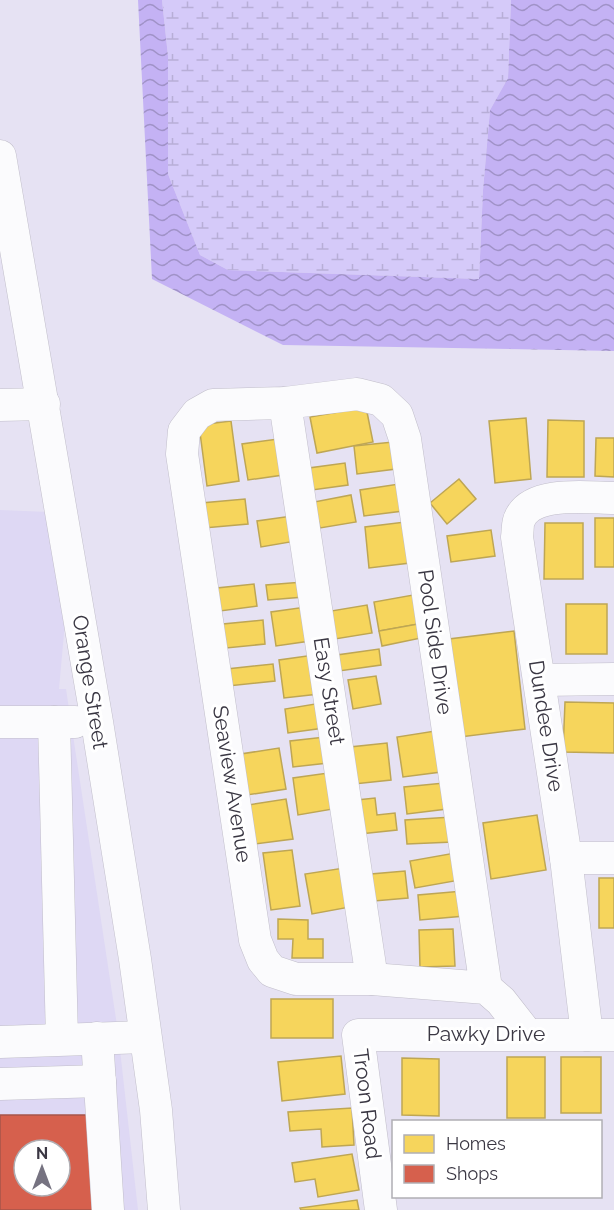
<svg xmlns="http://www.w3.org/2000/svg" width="614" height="1210" font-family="Raleway,sans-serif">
<defs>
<pattern id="wetland-marsh" width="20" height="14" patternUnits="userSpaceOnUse" patternTransform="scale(1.5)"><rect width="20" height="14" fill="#d5caf9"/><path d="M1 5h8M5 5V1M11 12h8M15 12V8" fill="none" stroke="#b8aed7"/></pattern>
<pattern id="water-waves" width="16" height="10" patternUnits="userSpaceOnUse" patternTransform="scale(1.5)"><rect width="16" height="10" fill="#c4b2f4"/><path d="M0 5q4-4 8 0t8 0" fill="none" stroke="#a092c7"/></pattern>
</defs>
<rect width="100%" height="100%" fill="#e6e2f3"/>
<path fill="#ded8f4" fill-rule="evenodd" d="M0,510L49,512L66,611L59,689H66L118,1032L138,1210H0ZM24,1150H60V1186H24Z"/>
<path fill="url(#wetland-marsh)" d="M162,0H511L508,78L490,110L483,190L479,279L228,270L200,255L168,174V56Z"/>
<path fill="url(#water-waves)" d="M138,0H162L168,56V174L200,255L228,270L479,279L483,190L490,110L508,78L511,0H614V351L283,345L152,279Z"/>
<g fill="#f6d55c" stroke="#bea654" stroke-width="1.5">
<path d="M366,407L373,442L317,453L310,417Z"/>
<path d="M526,418L531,479L495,483L489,421Z"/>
<path d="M548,420L584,421V477H547Z"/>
<path d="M231,421L239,481L207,486L199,425Z"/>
<path d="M596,438H614V477L595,476Z"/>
<path d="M278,439L283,475L248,480L242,444Z"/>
<path d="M393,442L396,469L357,474L354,446Z"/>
<path d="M345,463L348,485L312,490L309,468Z"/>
<path d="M459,479L476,499L447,524L430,503Z"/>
<path d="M399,484L403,511L364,516L360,490Z"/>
<path d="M351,495L356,522L320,528L314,502Z"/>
<path d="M245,499L248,524L204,528L201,503Z"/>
<path d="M292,516L296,541L261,547L257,521Z"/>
<rect x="595" y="518" width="19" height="49"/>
<path d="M405,522L410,563L369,568L365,527Z"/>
<path d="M545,523H583V579H544Z"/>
<path d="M491,530L495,556L451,562L447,536Z"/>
<path d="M303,582L304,597L268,600L266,585Z"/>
<path d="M254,584L257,606L220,611L217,588Z"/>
<path d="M413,595L418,624L379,631L374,602Z"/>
<rect x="566" y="604" width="41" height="50"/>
<path d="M367,605L372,633L335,639L331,611Z"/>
<path d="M306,607L310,641L276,646L271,612Z"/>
<path d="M263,620L265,644L226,648L223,624Z"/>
<path d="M418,624L421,638L382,646L379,631Z"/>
<path d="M514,631L525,729L460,737L449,639Z"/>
<path d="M379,649L381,665L339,671L337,655Z"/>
<path d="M314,655L319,694L284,698L279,660Z"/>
<path d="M273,664L275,681L228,686L227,669Z"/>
<path d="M376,676L381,704L353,709L348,680Z"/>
<path d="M565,702L614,703V753L563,752Z"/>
<path d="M321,703L324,728L288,733L285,709Z"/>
<path d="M435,731L441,772L403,777L397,737Z"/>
<path d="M325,737L328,763L293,767L290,741Z"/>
<path d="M387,743L391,780L354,784L350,747Z"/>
<path d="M279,748L286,789L247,795L241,754Z"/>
<path d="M328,773L333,809L298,815L293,778Z"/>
<path d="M444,783L447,809L407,814L404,787Z"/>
<path d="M375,798L377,815L395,813L397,830L360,834L357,800Z"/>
<path d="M286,799L293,839L255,844L248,805Z"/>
<path d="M537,815L546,870L491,879L483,823Z"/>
<path d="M452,817L453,842L407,844L405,820Z"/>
<path d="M292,850L300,906L271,910L263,853Z"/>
<path d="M455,853L460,880L415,888L410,861Z"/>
<path d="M344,868L350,907L312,914L305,874Z"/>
<path d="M405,871L408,898L374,901L371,874Z"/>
<rect x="599" y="878" width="15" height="50"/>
<path d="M463,891L465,916L420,920L418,895Z"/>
<path d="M278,919L308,920V939H323V958H292L293,939H278Z"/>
<path d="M453,929L455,966L420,967L419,930Z"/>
<rect x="271" y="999" width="62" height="39"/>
<path d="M341,1056L345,1094L282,1101L278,1062Z"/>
<rect x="507" y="1057" width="38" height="61"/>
<rect x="561" y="1057" width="40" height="56"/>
<path d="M402,1058L439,1059V1116L402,1115Z"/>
<path d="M352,1108L354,1145L322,1147L321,1129L290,1131L288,1112Z"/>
<path d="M352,1154L359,1190L318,1197L315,1179L295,1182L292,1163Z"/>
<path d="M357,1200L359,1210H301L300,1208Z"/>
</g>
<path fill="#d6604d" stroke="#a7544a" stroke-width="1.5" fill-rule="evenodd" d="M0,1115H99V1210H0ZM24,1150H60V1186H24Z"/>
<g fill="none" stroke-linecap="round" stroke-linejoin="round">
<defs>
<g id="minor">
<path d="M0,156L97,722L135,959L156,1110L164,1210"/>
<path d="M285,403L372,979"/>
<path d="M0,405L44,404"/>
<path d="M540,680L614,679"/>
<path d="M0,722H75"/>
<path d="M54,722L62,1039"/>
<path d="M566,858H614"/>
<path d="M486,988L405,439L397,415L381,400L357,394L285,403L213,405L197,414L184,431L182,454L255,940L263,960L272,971L296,979H372L486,988L501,1001L526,1033"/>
<path d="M587,1035L566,858L517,537C518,531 517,523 520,518C533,490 589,498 614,498"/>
<path d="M97,1038L108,1210"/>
<path d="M0,1042L145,1037"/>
<path d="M0,1084L100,1081"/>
<path d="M381,1210L358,1035H614"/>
</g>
</defs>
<use href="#minor" stroke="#c1beca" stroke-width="33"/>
<use href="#minor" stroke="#fbfbfd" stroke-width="32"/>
</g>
<g text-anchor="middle" stroke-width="6" stroke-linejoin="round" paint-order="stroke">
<g font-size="21" fill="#3a3743" stroke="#fff">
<text transform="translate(435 642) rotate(82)" y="7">Pool Side Drive</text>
<text transform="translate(90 682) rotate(81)" y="7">Orange Street</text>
<text transform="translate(329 691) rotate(81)" y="7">Easy Street</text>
<text transform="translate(546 726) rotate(81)" y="7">Dundee Drive</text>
<text transform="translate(232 784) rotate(81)" y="7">Seaview Avenue</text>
<text x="486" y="1041">Pawky Drive</text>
<text transform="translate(367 1104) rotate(83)" y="7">Troon Road</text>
</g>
</g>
<rect x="392" y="1120" width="210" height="78" fill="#ffffff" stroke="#b0afb4" stroke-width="1.5"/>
<rect x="404" y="1135" width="30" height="18" fill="#f6d55c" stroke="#b0afb4" stroke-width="1.5"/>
<text x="446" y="1150" font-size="18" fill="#3a3743">Homes</text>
<rect x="404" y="1165" width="30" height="18" fill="#d6604d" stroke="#b0afb4" stroke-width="1.5"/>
<text x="446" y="1180" font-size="18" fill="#3a3743">Shops</text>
<g transform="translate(42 1168)"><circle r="28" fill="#ffffff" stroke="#b0afb4" stroke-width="1.5"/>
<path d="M0-4.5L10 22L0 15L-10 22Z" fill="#767381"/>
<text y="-9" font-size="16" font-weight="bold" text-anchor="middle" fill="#3a3743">N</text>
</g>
</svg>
